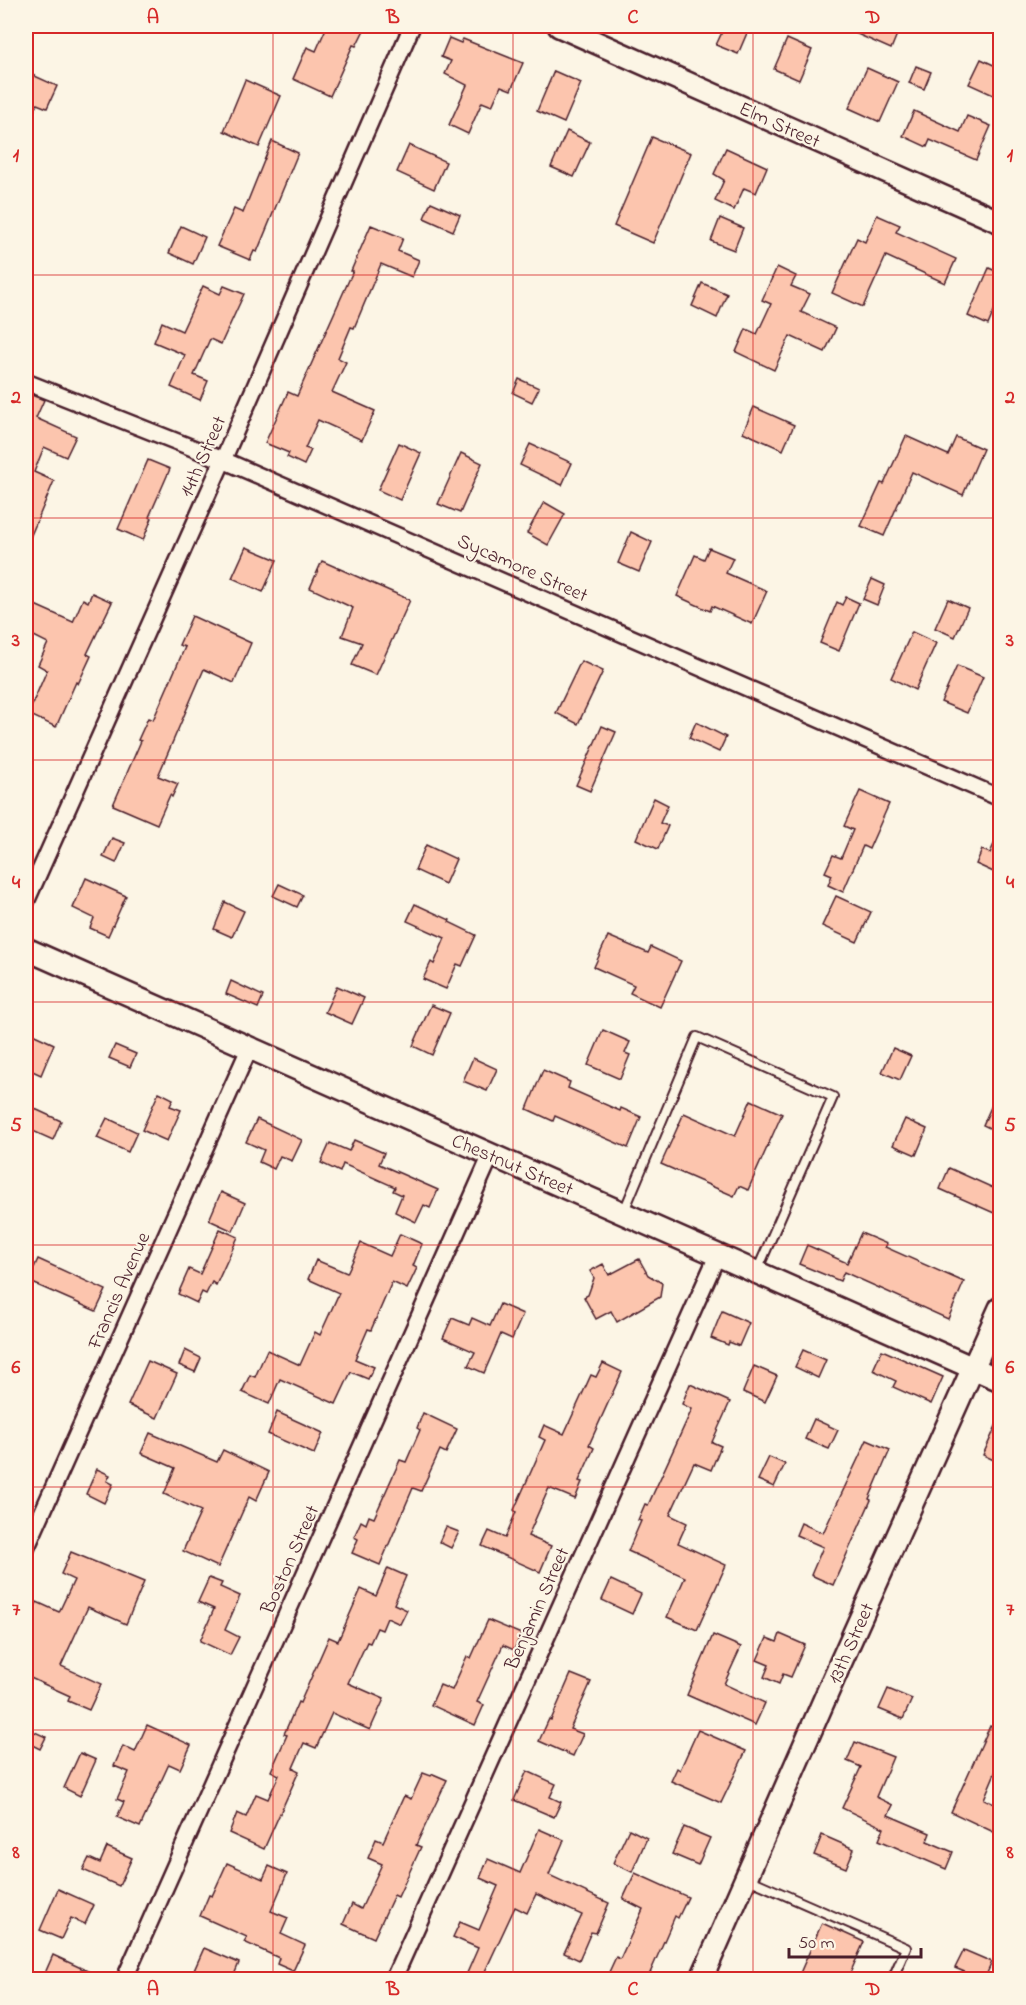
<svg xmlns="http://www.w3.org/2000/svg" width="1026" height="2005" font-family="'Indie Flower',sans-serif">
<rect width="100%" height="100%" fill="#fcf5e5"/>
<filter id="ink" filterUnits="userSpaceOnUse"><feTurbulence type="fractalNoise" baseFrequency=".0167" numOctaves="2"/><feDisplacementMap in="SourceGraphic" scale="12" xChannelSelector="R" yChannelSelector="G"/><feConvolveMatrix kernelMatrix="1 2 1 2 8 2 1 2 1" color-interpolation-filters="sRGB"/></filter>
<g filter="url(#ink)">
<g fill="#fcc5ae" stroke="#4a1f2b" stroke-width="1.5">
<path d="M327,26H366L356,46L353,45L330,96L293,79L307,47L316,51Z"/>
<path d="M725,26H750L738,54L716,45Z"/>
<path d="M839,26H884L898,32L891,49Z"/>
<path d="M449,38L461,43L463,39L523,63L511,90L501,86L492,106L482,102L468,134L449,125L467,85L445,74L451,61L441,57Z"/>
<path d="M787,39L812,50L799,80L774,69Z"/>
<path d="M981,59L1000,68V98L969,84Z"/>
<path d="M916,66L931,72L924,89L909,83Z"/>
<path d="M867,68L898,82L880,122L849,108Z"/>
<path d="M554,71L581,83L564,123L537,111Z"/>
<path d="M26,72L57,86L47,108L37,104L26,130Z"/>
<path d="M245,80L281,96L259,147L224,131Z"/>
<path d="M914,111L960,132L967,116L991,126L976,160L930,140L927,147L903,136Z"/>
<path d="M567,131L590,142L574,177L551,167Z"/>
<path d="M652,137L691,153L653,243L614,226Z"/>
<path d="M272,141L298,153L257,252L254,251L250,260L217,246L234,209L243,213Z"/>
<path d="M409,145L446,162L434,189L397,172Z"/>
<path d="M726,148L767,167L756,193L744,188L734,210L715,201L724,180L714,174Z"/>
<path d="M431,202L460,215L453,231L424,218Z"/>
<path d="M877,215L900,225L896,232L956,259L945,283L886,256L863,307L832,293L857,238L865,242Z"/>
<path d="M720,218L743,228L734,250L711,241Z"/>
<path d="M371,225L403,238L398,251L419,260L412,277L381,264L354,328L351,327L338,358L346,362L332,392L375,411L362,440L318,420L305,448L311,450L304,465L287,457L289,453L265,443L288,392L297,396L353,271H351Z"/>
<path d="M181,226L205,237L193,264L169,253Z"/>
<path d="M777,267L796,276L791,286L810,294L801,312L836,328L825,352L790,336L774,370L736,352L746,329L757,334L771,304L762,300Z"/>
<path d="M989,268L1000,273V297L988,325L968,316Z"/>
<path d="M702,283L727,294L717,318L692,306Z"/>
<path d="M203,286L220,294L224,286L244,294L221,344L210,339L194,375L208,381L200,400L171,387L185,355L154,342L162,322L182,331Z"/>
<path d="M519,379L539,388L532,402L513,393Z"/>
<path d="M29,394L44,400L36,418L76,436L66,457L44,447L34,472L54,481L26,547V401Z"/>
<path d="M754,407L794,425L783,450L743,432Z"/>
<path d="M906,436L948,455L956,437L983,449L963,495L912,472L884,536L861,526L881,483L884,484Z"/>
<path d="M399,443L421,453L400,500L378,490Z"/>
<path d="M530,444L572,463L562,485L520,465Z"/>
<path d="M461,453L482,463L460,513L438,504Z"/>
<path d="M148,460L170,469L149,517L152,518L143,540L118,529Z"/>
<path d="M544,502L565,514L548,545L527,533Z"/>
<path d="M631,532L652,542L639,572L618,563Z"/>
<path d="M246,547L277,560L263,592L232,578Z"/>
<path d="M709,548L733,558L726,573L767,591L752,624L712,606L710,611L677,596L695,555L704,559Z"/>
<path d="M322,561L410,600L376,675L352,665L362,643L342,636L353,608L310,588Z"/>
<path d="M872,579L885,585L877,605L863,599Z"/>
<path d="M92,593L112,602L87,654L91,656L78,684L76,682L56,727L28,714L47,670L38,665L48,643L26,632V601L73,622L83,599L88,602Z"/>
<path d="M846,597L859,603L839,651L820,643L837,602L842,605Z"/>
<path d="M948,599L968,608L955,637L935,628Z"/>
<path d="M192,616L251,643L234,683L204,669L158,776L178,784L172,797L170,795L157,824L113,805L141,741L138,740L148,718L153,720L185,647L179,645Z"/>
<path d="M912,632L936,643L915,690L891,678Z"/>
<path d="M581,661L603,671L578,724L556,713Z"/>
<path d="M957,666L983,677L967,713L941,702Z"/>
<path d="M696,722L726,737L719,752L689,738Z"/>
<path d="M602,726L616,732L590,791L576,785Z"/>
<path d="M860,791L889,804L869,849L863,846L843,892L828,885L832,875L825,872L833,855L841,858L853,830L844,826Z"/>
<path d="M654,798L668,805L660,823L668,826L658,849L636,839Z"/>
<path d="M1000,831V875L976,864L982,850L990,853Z"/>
<path d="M112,838L125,843L116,863L103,857Z"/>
<path d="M426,845L456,859L445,884L415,870Z"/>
<path d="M86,878L126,896L108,936L90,928L94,918L73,908Z"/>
<path d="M279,884L303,895L297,907L273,896Z"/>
<path d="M836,896L871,912L857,942L822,926Z"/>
<path d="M225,902L244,911L232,937L214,929Z"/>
<path d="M415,904L450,920L449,922L476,935L462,966L457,964L446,989L423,979L431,962L434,964L445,938L407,921Z"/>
<path d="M608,936L648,953L651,947L681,961L660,1007L630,993L634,985L594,967Z"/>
<path d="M231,981L263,996L258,1008L226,994Z"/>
<path d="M337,986L364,998L352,1024L325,1012Z"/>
<path d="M431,1005L450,1013L432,1055L413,1046Z"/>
<path d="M603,1030L630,1042L625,1053L630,1055L620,1079L588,1065Z"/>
<path d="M26,1031L54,1044L41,1075L26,1068Z"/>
<path d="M115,1045L136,1054L130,1067L109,1058Z"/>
<path d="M893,1048L911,1056L900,1080L882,1072Z"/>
<path d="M473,1058L497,1069L487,1091L463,1081Z"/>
<path d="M543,1070L570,1082L568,1088L620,1111L621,1108L641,1117L628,1148L555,1116L553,1121L527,1109Z"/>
<path d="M1000,1087V1133L983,1125Z"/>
<path d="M159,1092L173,1099L170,1106L181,1110L167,1141L142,1130Z"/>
<path d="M751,1100L782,1114L748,1190L739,1186L734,1196L661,1164L684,1113L735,1136Z"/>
<path d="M35,1109L61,1121L53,1140L26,1128Z"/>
<path d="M107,1118L137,1132L128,1152L97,1138Z"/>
<path d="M257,1119L302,1140L292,1161L280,1156L274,1169L259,1162L264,1150L246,1142Z"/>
<path d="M905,1119L927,1129L916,1155L893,1145Z"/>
<path d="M354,1140L384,1153L379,1164L438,1190L430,1208L424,1205L416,1222L395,1212L402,1195L393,1191L395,1187L343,1164L340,1172L321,1163L330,1143L349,1151Z"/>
<path d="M949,1168L1000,1191V1198L994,1213L940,1189Z"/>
<path d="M221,1192L245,1203L233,1231L209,1220Z"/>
<path d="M220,1229L238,1237L216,1285L212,1282L206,1294L202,1292L197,1303L178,1294L189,1269L200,1274Z"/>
<path d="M861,1233L887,1244L885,1247L964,1282L948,1319L844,1272L840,1281L799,1264L807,1245L847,1263Z"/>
<path d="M400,1234L422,1244L413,1266L417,1268L407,1289L392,1282L371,1330L368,1329L355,1359L374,1367L368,1379L351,1372L336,1404L280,1379L269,1404L242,1392L250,1375L255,1377L267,1350L300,1365L315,1332L320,1335L339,1293L308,1279L316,1260L347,1273L361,1243L390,1256Z"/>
<path d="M38,1259L106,1290L96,1311L28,1281Z"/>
<path d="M639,1259L648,1275L662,1283L660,1297L617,1322L611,1311L596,1319L584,1297L588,1295L594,1278L590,1271L603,1264L609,1275Z"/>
<path d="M500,1304L523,1314L512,1339L501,1334L484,1373L468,1366L475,1352L443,1338L452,1318L469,1325L472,1318L490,1326Z"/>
<path d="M722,1311L749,1323L739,1346L729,1342L728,1345L711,1338Z"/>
<path d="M185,1350L201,1358L195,1372L179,1365Z"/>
<path d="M803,1350L826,1360L818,1378L795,1367Z"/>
<path d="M882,1350L943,1377L931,1404L893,1387L896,1381L873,1370Z"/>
<path d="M148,1361L177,1374L157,1418L128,1405Z"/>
<path d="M603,1363L622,1372L589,1445L594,1448L579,1481L582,1482L575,1499L549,1488L528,1536L551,1546L540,1572L482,1546L489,1531L505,1538L516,1512L514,1510L545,1440L539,1437L544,1425L564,1434L591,1375L596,1377Z"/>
<path d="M754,1366L777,1376L765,1402L743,1392Z"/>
<path d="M690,1384L730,1402L712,1442L721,1446L711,1470L694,1463L670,1515L687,1523L678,1543L726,1565L697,1630L667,1617L685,1577L628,1551L641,1521L638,1520L645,1504L648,1505L692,1409L682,1404Z"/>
<path d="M277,1412L323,1433L314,1454L268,1434Z"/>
<path d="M423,1413L457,1429L446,1453L440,1450L421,1491L413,1488L380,1565L352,1553L358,1539L354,1537L361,1521L366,1524L369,1516L374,1518L400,1460L406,1462L420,1430L417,1428Z"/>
<path d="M1000,1417V1463L983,1455Z"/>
<path d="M814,1419L838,1430L829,1449L805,1439Z"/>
<path d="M150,1433L217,1462L223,1450L269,1472L256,1501L249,1497L218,1567L183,1551L201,1511L164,1494L175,1468L141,1453Z"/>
<path d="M867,1440L890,1450L869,1499L871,1500L833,1585L811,1575L823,1547L796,1535L801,1523L823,1533Z"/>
<path d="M769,1457L785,1464L774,1487L758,1480Z"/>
<path d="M97,1469L110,1475L107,1481L113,1484L104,1503L86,1494Z"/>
<path d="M446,1527L459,1532L451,1548L439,1542Z"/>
<path d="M71,1552L144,1582L126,1624L88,1607L61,1666L101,1684L89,1710L68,1701L70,1696L26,1676V1633L33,1618L30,1617L37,1602L59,1612L74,1580L61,1574Z"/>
<path d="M388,1568L406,1576L394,1604L407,1610L400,1624L387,1618L382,1630L377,1628L370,1643L367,1642L348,1683L384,1699L370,1730L332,1713L316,1748L304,1743L293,1768L299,1771L264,1849L229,1833L237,1813L246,1817L256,1794L268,1799L279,1775L271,1771L287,1735L284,1734L298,1702L300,1703L329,1637L338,1641L361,1589L376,1596Z"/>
<path d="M209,1578L222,1583L220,1587L240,1596L225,1630L239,1637L230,1655L200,1641L214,1609L198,1602Z"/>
<path d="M611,1580L641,1594L632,1614L602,1600Z"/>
<path d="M488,1620L521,1634L514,1650L503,1645L477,1702L484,1705L475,1725L431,1705L440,1685L452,1690L467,1656L471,1658Z"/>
<path d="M780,1634L805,1645L791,1677L783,1674L779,1684L764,1677L769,1665L757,1660L767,1638L777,1642Z"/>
<path d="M713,1635L741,1647L724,1684L765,1703L755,1725L687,1695Z"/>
<path d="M571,1674L591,1682L570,1729L583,1734L573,1756L539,1741L549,1719L551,1720Z"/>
<path d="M888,1689L912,1699L903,1719L879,1709Z"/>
<path d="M147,1725L191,1745L180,1769L169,1764L140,1827L117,1817L124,1802L117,1799L129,1772L114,1766L123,1746L135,1752Z"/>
<path d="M990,1726L1000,1731V1761L984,1799L1000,1807V1835L951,1812Z"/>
<path d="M26,1728L46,1737L40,1749L26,1742Z"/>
<path d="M698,1730L746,1751L721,1803L671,1781L677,1768L680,1770Z"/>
<path d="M855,1742L893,1757L876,1797L893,1805L888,1815L930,1833L927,1841L953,1852L946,1869L879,1840L884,1828L842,1808L861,1767L847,1761Z"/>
<path d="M80,1753L96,1760L80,1796L64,1788Z"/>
<path d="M527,1771L556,1784L550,1797L561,1802L554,1817L514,1800Z"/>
<path d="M423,1773L431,1776L433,1774L447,1780L416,1845L421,1847L398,1897L394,1895L374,1938L343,1924L352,1904L361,1909L382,1864L368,1858L376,1839L383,1842L404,1796L411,1799Z"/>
<path d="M684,1827L710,1838L698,1865L672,1854Z"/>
<path d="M539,1829L564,1840L549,1875L609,1903L596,1933L591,1932L579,1960L564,1953L582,1915L536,1894L527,1913L515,1907L481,1980H464L478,1948L453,1937L460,1922L479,1930L498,1886L480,1878L488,1859L520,1873Z"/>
<path d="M629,1829L647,1838L632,1872L613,1863Z"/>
<path d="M822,1835L854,1849L846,1868L814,1855Z"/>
<path d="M107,1847L132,1858L119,1886L83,1870L89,1858L100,1863Z"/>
<path d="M227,1863L263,1879L269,1866L287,1874L271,1911L288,1918L281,1934L305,1945L293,1971L277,1964L279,1958L244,1942L247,1937L200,1916L209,1895L212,1896Z"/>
<path d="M635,1873L688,1897L678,1918L675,1916L647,1980H614L616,1975L609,1972L616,1957L620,1959L643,1909L623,1899Z"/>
<path d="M58,1889L94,1905L85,1924L71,1918L61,1939L40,1930Z"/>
<path d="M822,1923L864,1942L847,1980H797Z"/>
<path d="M204,1948L239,1963L232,1980H202L192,1975Z"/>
<path d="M964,1950L992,1962L984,1980L955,1968Z"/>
<path d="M53,1955L107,1980H42Z"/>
</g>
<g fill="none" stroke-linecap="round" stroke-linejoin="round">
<defs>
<g id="lane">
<path d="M624,1211L697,1037L833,1097L757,1271"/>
<path d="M746,1878L906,1948L892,1980"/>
</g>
<g id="street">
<path d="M26,382L223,460L1000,798"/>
<path d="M26,902L223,460L412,26"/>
<path d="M26,1549L249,1049"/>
<path d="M124,1980L491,1155"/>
<path d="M393,1980L718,1254"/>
</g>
<g id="secondary">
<path d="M559,26L1000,222"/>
<path d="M26,949L1000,1380"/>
<path d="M701,1980L840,1664L1000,1308"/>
</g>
</defs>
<use href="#lane" stroke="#4a1f2b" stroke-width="12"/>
<use href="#street" stroke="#4a1f2b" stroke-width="20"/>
<use href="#secondary" stroke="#4a1f2b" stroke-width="26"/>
<use href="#lane" stroke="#fcf5e5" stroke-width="8"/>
<use href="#street" stroke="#fcf5e5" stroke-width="15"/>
<use href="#secondary" stroke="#fcf5e5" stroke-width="21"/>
</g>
</g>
<path fill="none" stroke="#d62828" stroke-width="1.5" stroke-opacity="0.55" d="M273,26V1980M513,26V1980M753,26V1980M26,275H1000M26,518H1000M26,760H1000M26,1002H1000M26,1245H1000M26,1487H1000M26,1730H1000"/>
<g text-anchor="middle" stroke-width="4.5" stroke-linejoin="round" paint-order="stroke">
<g font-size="20" fill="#4a1f2b" stroke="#fcf5e5">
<text transform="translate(780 124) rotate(24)" y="7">Elm Street</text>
<text transform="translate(202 456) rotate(-66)" y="7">14th Street</text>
<text transform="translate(523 567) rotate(24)" y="7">Sycamore Street</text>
<text transform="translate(513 1164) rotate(23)" y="7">Chestnut Street</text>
<text transform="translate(118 1290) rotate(-66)" y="7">Francis Avenue</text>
<text transform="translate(289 1559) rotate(-66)" y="7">Boston Street</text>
<text transform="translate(536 1608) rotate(-66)" y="7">Benjamin Street</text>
<text transform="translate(850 1643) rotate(-66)" y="7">13th Street</text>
</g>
</g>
<rect width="1026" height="2005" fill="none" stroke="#fcf5e5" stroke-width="66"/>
<path d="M789 1948v9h132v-9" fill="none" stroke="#4a1f2b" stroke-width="3"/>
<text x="798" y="1948" font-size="18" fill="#4a1f2b" stroke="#fcf5e5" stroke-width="4.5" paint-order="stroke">50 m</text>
<rect x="33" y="33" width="960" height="1939" fill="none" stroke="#d62828" stroke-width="2"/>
<g font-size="20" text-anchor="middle" font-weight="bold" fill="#d62828">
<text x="153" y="23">A</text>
<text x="393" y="23">B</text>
<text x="633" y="23">C</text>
<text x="873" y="23">D</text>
<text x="16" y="161">1</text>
<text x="1010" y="161">1</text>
<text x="16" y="403">2</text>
<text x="1010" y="403">2</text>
<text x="16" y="646">3</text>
<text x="1010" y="646">3</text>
<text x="16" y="888">4</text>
<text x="1010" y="888">4</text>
<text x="16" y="1131">5</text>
<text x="1010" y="1131">5</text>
<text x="16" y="1373">6</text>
<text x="1010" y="1373">6</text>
<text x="16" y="1615">7</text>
<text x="1010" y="1615">7</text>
<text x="16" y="1858">8</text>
<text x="1010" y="1858">8</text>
<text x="153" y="1995">A</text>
<text x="393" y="1995">B</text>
<text x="633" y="1995">C</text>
<text x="873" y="1995">D</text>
</g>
</svg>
